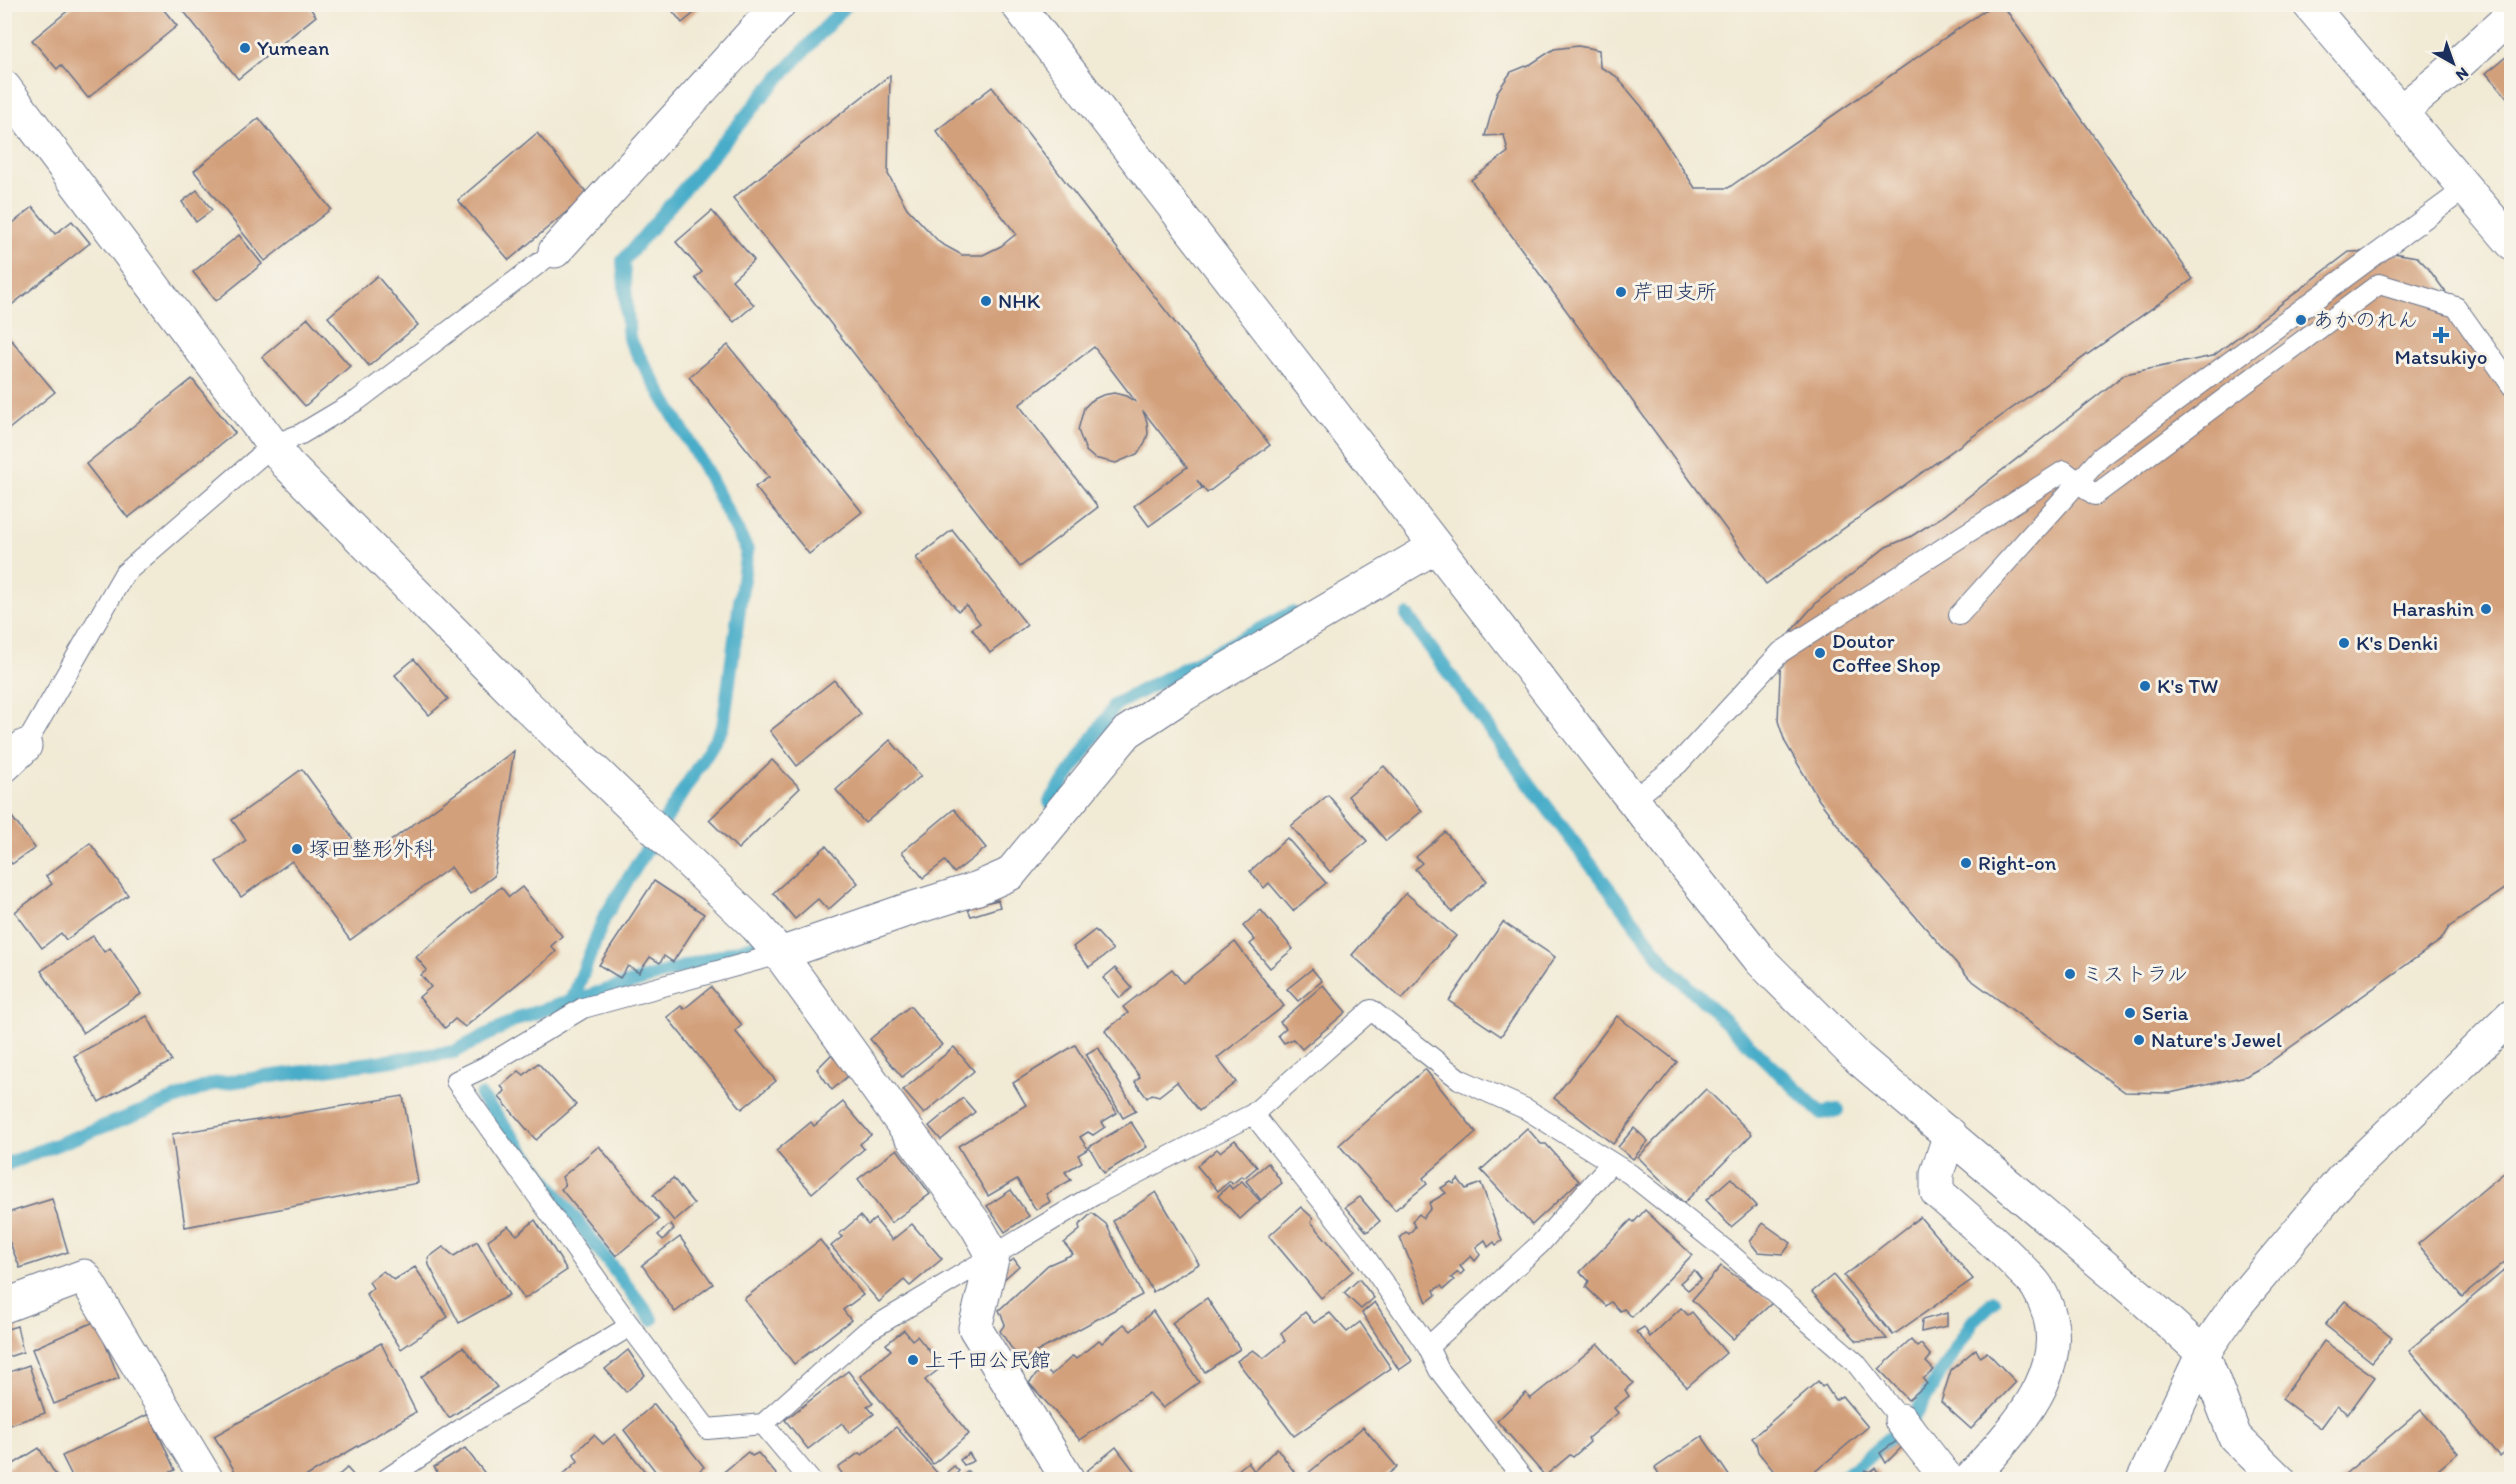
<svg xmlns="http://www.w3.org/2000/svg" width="2516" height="1484" font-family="Itim,'Klee One',sans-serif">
<rect width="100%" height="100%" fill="#f7f3e8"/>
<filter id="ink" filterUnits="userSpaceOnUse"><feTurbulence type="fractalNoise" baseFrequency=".0167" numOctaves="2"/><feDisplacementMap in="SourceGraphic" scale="12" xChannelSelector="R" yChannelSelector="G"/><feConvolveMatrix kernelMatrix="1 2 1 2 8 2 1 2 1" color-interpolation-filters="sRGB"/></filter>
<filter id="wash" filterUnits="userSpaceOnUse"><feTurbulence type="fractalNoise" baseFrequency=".008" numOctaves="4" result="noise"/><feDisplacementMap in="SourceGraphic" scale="24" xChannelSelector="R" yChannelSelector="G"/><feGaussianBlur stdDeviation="1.35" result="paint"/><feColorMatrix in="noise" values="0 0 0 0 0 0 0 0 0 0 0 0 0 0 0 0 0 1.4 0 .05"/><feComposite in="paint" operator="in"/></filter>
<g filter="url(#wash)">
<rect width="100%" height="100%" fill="#f1ead5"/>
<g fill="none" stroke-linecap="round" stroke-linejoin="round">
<g stroke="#49adc9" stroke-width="14">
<path d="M1407,616L1531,786L1668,967L1821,1113L1838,1110"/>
<path d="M1050,802L1116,704L1292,613"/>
<path d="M572,1001L769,941"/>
<path d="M481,1096L652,1319"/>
<path d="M4,1165L213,1084L454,1052L521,1017L572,1001L604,918L723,727L747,550L705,469L629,339L623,261L766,92L847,4"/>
<path d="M1911,1421L1973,1321L1994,1301"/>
<path d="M1841,1480L1897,1432"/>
</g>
</g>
<g id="blocks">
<g fill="#d3a07b">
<path d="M76,4H159L177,26L88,98L61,65L57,69L32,40Z"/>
<path d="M178,4H307L316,16L238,79Z"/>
<path d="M667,4H705L682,23Z"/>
<path d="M1994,4H2002L2193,279L1766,584L1471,180L1508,152L1504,135L1485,136L1497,92L1511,72L1531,64L1554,49L1578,46L1599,50L1600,67L1616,76L1642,107L1695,188H1728Z"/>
<path d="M2512,52V103L2486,73Z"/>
<path d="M890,75L888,174L907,208L940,243L962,255H983L1001,246L1016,234L936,131L992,87L1270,445L1207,493L1197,480L1202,488L1149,526L1134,506L1187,467L1143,411L1147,422L1148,434L1144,445L1137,454L1116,463L1094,458L1086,451L1078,430L1084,408L1092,400L1103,395L1114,393L1126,396L1136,402L1094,347L1019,405L1098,507L1020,567L733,198Z"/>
<path d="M259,118L331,209L265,261L194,171Z"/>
<path d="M537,133L588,194L509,260L458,200Z"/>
<path d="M197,190L212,210L196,222L182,202Z"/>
<path d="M33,207L55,234L72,221L90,243L4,311V230Z"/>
<path d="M712,211L754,260L732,280L754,305L734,322L695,278L702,272L676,242Z"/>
<path d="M239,235L262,264L216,301L193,272Z"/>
<path d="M2381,251L2417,257L2428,268L2507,376L2512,375V884L2449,927L2441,940L2267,1064L2246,1076L2170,1093L2125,1092L1970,979L1850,841L1819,800L1785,742L1778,721L1781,652L1793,629L1817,602L1886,547L1910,537L1945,515L2125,374L2213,356L2349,252Z"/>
<path d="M377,276L418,325L369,366L328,317Z"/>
<path d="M308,318L350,366L305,406L262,357Z"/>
<path d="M4,331L55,392L4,433Z"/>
<path d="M728,345L862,512L809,554L755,487L769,477L689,377Z"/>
<path d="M192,379L235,433L128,518L86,464Z"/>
<path d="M952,530L1027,625L990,653L972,629L980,623L966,605L958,611L916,558Z"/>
<path d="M414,659L448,699L429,715L395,675Z"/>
<path d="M834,680L861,714L797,766L770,731Z"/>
<path d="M890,740L921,776L865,823L836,790Z"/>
<path d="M514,751L494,876L470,894L451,867L350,940L292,861L241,897L216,862L246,840L232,820L302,769L367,858Z"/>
<path d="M772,760L800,788L738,849L709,820Z"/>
<path d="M1384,766L1422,811L1386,841L1348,796Z"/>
<path d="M1328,795L1367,841L1330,872L1291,826Z"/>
<path d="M954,809L986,848L954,873L945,861L923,878L902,852Z"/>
<path d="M9,813L35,848L12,864L4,853V816Z"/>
<path d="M1445,832L1487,881L1452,912L1415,869L1422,863L1416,857Z"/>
<path d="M1287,838L1326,883L1293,911L1269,883L1264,888L1250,871Z"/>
<path d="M90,843L128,895L66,940L61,933L42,948L15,912L52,884L46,876Z"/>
<path d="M826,846L858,883L828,910L818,899L795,919L773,893Z"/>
<path d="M654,881L704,914L673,962L664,956L660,963L650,957L639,973L628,966L620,978L599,965Z"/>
<path d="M501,887L509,897L522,887L562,936L551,946L556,952L465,1027L455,1019L445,1028L419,997L431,987L421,975L427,970L416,957Z"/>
<path d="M1406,893L1456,936L1402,999L1352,955Z"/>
<path d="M998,900L1000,907L971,916L967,907Z"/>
<path d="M1261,910L1293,949L1270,968L1250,944L1255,940L1243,926Z"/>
<path d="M1503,922L1555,957L1501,1036L1449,1001Z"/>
<path d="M1095,930L1113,950L1089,967L1073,947Z"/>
<path d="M93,936L104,952L110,948L141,994L83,1033L41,971Z"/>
<path d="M1235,942L1284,1006L1217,1058L1236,1082L1199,1111L1177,1082L1159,1096L1152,1094L1147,1098L1135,1082L1140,1077L1105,1031L1128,1013L1123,1007L1172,969L1183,983Z"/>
<path d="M1115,968L1132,988L1120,998L1103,978Z"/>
<path d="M1312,969L1322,981L1298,1001L1287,989Z"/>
<path d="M1323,985L1346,1012L1302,1049L1293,1039L1284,1043L1278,1035L1286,1028L1280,1022Z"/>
<path d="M711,987L742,1025L735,1031L776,1081L742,1109L667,1017L681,1006L684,1009Z"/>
<path d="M910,1006L942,1045L902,1077L870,1039Z"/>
<path d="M147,1016L172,1061L99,1102L74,1056Z"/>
<path d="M1617,1016L1677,1062L1613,1144L1554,1098Z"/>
<path d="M1075,1045L1117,1113L1102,1122L1105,1127L1093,1135L1088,1132L1080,1137L1088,1149L1078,1155L1082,1162L1065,1172L1071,1180L1046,1194L1050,1202L1036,1210L1017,1179L988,1196L958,1146L1026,1105L1013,1083Z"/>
<path d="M954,1047L974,1071L924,1114L903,1090Z"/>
<path d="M1098,1047L1136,1111L1123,1118L1086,1054Z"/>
<path d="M834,1052L850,1074L832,1090L817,1069Z"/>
<path d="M538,1063L576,1105L536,1140L499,1097L505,1091L501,1086L519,1071L524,1075Z"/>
<path d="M1425,1069L1476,1132L1423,1178L1427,1184L1395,1210L1339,1145Z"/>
<path d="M1706,1089L1752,1134L1684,1203L1638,1157Z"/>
<path d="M403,1096L418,1183L185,1227L172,1134Z"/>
<path d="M963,1098L975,1112L941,1140L929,1126Z"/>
<path d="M843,1102L871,1135L860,1144L864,1149L812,1193L776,1151L811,1122L814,1126Z"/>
<path d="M1131,1122L1147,1147L1104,1173L1089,1147Z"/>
<path d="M1527,1128L1541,1144H1546L1579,1181L1532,1225L1481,1170Z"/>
<path d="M1634,1128L1648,1141L1633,1159L1618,1147Z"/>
<path d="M1235,1140L1257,1167L1244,1178L1242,1176L1232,1184L1230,1181L1218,1191L1197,1166L1217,1149L1220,1152Z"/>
<path d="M599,1146L659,1220L616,1256L561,1189L565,1185L562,1177Z"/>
<path d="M897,1149L930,1194L891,1223L858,1179Z"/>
<path d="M1268,1163L1282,1183L1261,1200L1246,1181Z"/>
<path d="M2512,1166V1256L2462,1297L2418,1244Z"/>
<path d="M673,1178L694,1204L674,1221L653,1195Z"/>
<path d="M1731,1178L1756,1206L1731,1227L1706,1200Z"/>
<path d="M1458,1179L1466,1189L1481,1183L1502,1241L1496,1245L1494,1242L1488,1247L1485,1240L1476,1247L1480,1255L1475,1261L1471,1256L1460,1266L1464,1271L1460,1275L1458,1272L1451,1278L1454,1280L1444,1289L1441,1286L1434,1290L1436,1295L1427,1302L1400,1237L1406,1232L1409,1234L1415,1227L1412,1221L1419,1214L1423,1218L1431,1208L1429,1203L1446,1193L1441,1188L1451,1182L1454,1184Z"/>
<path d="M1242,1181L1260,1201L1240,1219L1218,1196L1229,1185L1232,1189Z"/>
<path d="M1011,1190L1029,1216L1005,1232L987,1206Z"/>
<path d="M1156,1192L1199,1264L1153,1292L1113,1221Z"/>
<path d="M1360,1197L1380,1221L1367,1232L1345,1207Z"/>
<path d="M52,1199L68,1252L20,1268L4,1228V1214Z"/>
<path d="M1301,1207L1313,1218L1311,1222L1353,1271L1321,1298L1269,1236Z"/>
<path d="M1645,1210L1692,1255L1632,1317L1624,1309L1620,1311L1611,1302L1606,1306L1586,1287L1589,1281L1580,1272L1631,1220L1634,1222Z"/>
<path d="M1092,1213L1106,1224L1142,1295L1020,1361L1000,1331L1005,1324L999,1310L1048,1265L1073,1254L1064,1243L1080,1230L1079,1225Z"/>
<path d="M860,1216L868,1225L875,1219L892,1240L912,1224L942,1259L910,1286L904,1280L879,1302L831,1246L842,1237L839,1234Z"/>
<path d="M1920,1217L1973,1279L1893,1335L1844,1276Z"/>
<path d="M535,1220L567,1270L524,1299L491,1248L488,1240L508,1226L517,1235Z"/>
<path d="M1763,1223L1791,1243L1783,1254L1758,1252L1750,1242Z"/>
<path d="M670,1224L674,1229L663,1240L658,1235Z"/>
<path d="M680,1237L713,1284L675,1312L642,1265Z"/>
<path d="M820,1240L863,1295L843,1310L851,1320L794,1364L744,1299Z"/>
<path d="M477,1241L509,1295L459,1323L429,1265L428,1258L443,1247L454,1256Z"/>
<path d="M4,1253L12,1271L4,1274Z"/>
<path d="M1014,1259L1019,1266L1002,1281L996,1272Z"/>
<path d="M2512,1264V1445L2499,1456L2409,1350Z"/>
<path d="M1721,1266L1773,1302L1733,1339L1692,1300Z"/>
<path d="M415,1267L448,1317L401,1349L366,1294L373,1288L369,1282L383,1271L394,1280Z"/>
<path d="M1694,1270L1701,1279L1688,1290L1680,1283Z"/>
<path d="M1833,1275L1887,1339L1857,1341L1812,1292Z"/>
<path d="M1359,1279L1374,1298L1361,1309L1344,1293Z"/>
<path d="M1207,1298L1240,1349L1205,1372L1172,1323Z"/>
<path d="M2345,1301L2392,1338L2372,1362L2325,1325Z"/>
<path d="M1375,1302L1412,1361L1399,1370L1362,1313Z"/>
<path d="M1681,1308L1688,1315L1692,1312L1726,1353L1687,1387L1636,1332L1644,1327L1650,1337Z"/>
<path d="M1153,1311L1199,1382L1163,1408L1149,1393L1080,1440L1029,1383L1043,1367L1051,1375L1073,1356L1076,1359L1099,1340L1102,1343L1124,1324L1131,1331Z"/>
<path d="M1305,1312L1314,1323L1330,1313L1347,1332L1360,1322L1391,1368L1294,1436L1237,1361L1253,1350L1264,1358L1285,1341L1281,1333Z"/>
<path d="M1947,1313V1326L1921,1332L1922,1320Z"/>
<path d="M96,1321L119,1378L54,1404L32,1349Z"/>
<path d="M17,1326L23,1352L8,1357L4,1330Z"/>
<path d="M904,1330L912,1340L917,1336L939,1363L935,1367L938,1370L925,1380L969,1434L933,1464L860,1376L891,1350L886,1344Z"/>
<path d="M1911,1340L1917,1347L1921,1344L1931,1356L1926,1362L1934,1370L1923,1379L1927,1384L1908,1400L1879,1369Z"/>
<path d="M2324,1341L2375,1377L2348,1414L2337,1406L2321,1428L2282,1399Z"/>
<path d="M381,1343L416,1412L300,1480H240L214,1436Z"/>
<path d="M1598,1344L1633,1383L1625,1390L1629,1396L1614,1408L1618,1413L1588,1438L1590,1442L1573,1457L1570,1455L1545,1476L1497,1421L1526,1393L1530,1399Z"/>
<path d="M463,1347L497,1387L449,1418L421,1377Z"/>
<path d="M1976,1349L1980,1357L1987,1352L2016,1382L1971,1429L1941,1402L1951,1370Z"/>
<path d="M628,1350L645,1375L626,1392L605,1369Z"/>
<path d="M29,1365L45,1413L4,1427V1374Z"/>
<path d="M848,1371L873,1403L867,1406L874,1414L849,1433L842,1423L808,1449L785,1420Z"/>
<path d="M1818,1381L1822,1387L1825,1385L1835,1400L1842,1396L1868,1427L1805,1480H1781L1758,1452L1756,1443L1752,1438Z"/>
<path d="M654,1404L704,1467L688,1480H662L624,1430Z"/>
<path d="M2421,1410L2458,1453L2426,1480H2338Z"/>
<path d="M149,1414L175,1470L155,1480H74L62,1456Z"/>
<path d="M896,1427L940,1476L936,1480H847L838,1468L859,1453L862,1455Z"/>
<path d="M1363,1427L1397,1467L1381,1480H1310L1306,1475Z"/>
<path d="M615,1434L652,1480H557L578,1461L574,1454L594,1435L603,1444Z"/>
<path d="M1702,1436L1732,1480H1663L1655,1468Z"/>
<path d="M1898,1440L1903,1446L1886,1463L1880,1453Z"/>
<path d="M1116,1447L1141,1480H1088L1083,1474Z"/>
<path d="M39,1448L59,1480H4V1470Z"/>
<path d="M465,1448L490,1480H442L434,1467Z"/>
<path d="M1277,1448L1300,1480H1221L1224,1477L1227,1479L1248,1462L1254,1471Z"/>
<path d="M748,1452L752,1456L758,1453L781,1480H714Z"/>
<path d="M969,1453L974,1461L964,1465L960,1460Z"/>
<path d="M954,1466L959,1471L952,1478L947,1472Z"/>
<path d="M347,1468L355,1477L352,1480H333Z"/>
<path d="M1875,1468L1885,1480H1855L1866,1470L1870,1472Z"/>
<path d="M968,1471L975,1480H959Z"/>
</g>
</g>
</g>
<g filter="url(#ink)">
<use href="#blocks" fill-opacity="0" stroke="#667088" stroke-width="1.5"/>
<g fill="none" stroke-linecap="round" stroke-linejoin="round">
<defs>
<g id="service">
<path d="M1959,615L2101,457L2466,188"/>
<path d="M25,746L124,574L273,445L301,434L358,400L555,251"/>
<path d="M1633,800L1678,764L1781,652L2064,471L2095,495L2379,284L2456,307L2512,386"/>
<path d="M780,954L583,1008L483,1068L456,1081L630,1326L707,1429L763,1424L866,1332L1094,1195L1253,1114L1371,1010L1459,1079L1526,1109L1630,1174L1729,1253L1855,1362L1901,1420"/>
<path d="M1253,1114L1357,1245L1428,1347L1439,1370L1524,1480"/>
<path d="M1428,1347L1540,1244L1611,1163"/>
<path d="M763,1424L810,1480"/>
<path d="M385,1480L466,1426L630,1326"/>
</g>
<g id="minor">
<path d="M4,87L287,464L524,703L756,926L776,949L976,1225L993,1255L975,1328L1068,1480"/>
<path d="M2401,111L2449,72L2512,15"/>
<path d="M555,251L779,4"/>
<path d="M4,766L25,746"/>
<path d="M780,954L901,912L978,888L1010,874L1127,732L1185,694L1435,547"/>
<path d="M1950,1134L1937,1173V1192C1966,1217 1995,1241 2021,1269C2027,1275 2035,1282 2039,1290C2081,1364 2016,1427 1969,1480"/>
<path d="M4,1306L84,1276L207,1480"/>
<path d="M2203,1353L2235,1437L2279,1480"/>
<path d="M1901,1420L1948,1480"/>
</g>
<g id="tertiary">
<path d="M1017,4L1609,770L1761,961L1858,1058L2143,1299L2203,1353"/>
<path d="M2309,4L2512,243"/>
<path d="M2143,1480L2203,1353L2238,1303L2342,1179L2512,1015"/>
</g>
</defs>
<use href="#service" stroke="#667088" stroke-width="22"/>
<use href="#minor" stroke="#667088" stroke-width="35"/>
<use href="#tertiary" stroke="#667088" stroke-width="35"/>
<use href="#service" stroke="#fff" stroke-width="20"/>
<use href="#minor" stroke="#fff" stroke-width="33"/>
<use href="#tertiary" stroke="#fff" stroke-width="33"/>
</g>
</g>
<g fill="#1f6fb2" stroke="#f7f3e8" stroke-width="2">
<circle cx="245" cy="48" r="6"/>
<circle cx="1621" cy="292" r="6"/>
<circle cx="986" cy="301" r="6"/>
<circle cx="2301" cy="320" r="6"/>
<path d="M2438 326h6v6h6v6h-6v6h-6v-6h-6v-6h6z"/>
<circle cx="2486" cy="609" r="6"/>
<circle cx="2344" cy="643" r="6"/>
<circle cx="1820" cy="653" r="6"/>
<circle cx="2145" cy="686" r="6"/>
<circle cx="297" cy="849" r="6"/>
<circle cx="1966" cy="863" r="6"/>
<circle cx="2070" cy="974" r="6"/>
<circle cx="2130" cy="1013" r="6"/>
<circle cx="2139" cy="1040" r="6"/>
<circle cx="913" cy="1360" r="6"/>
</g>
<g text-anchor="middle" stroke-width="6" stroke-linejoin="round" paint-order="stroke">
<g font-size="21" fill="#1b2f5e" stroke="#f7f3e8" text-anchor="start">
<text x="257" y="55">Yumean</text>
<text x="1633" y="299">芹田支所</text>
<text x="998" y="308">NHK</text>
<text x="2313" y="327">あかのれん</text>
<text x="2441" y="364" text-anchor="middle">Matsukiyo</text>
<text x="2474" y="616" text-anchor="end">Harashin</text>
<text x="1832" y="648">Doutor<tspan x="1832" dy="24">Coffee Shop</tspan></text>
<text x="2356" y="650">K's Denki</text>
<text x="2157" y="693">K's TW</text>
<text x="309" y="856">塚田整形外科</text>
<text x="1978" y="870">Right-on</text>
<text x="2082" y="981">ミストラル</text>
<text x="2142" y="1020">Seria</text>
<text x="2151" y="1047">Nature's Jewel</text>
<text x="925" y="1367">上千田公民館</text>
</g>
</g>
<rect width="2516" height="1484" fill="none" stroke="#f7f3e8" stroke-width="24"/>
<g transform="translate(2453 63) rotate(140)" stroke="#f7f3e8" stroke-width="4.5" paint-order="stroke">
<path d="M0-4.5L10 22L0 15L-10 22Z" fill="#1b2f5e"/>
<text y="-9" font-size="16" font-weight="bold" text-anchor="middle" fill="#1b2f5e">N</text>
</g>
</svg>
